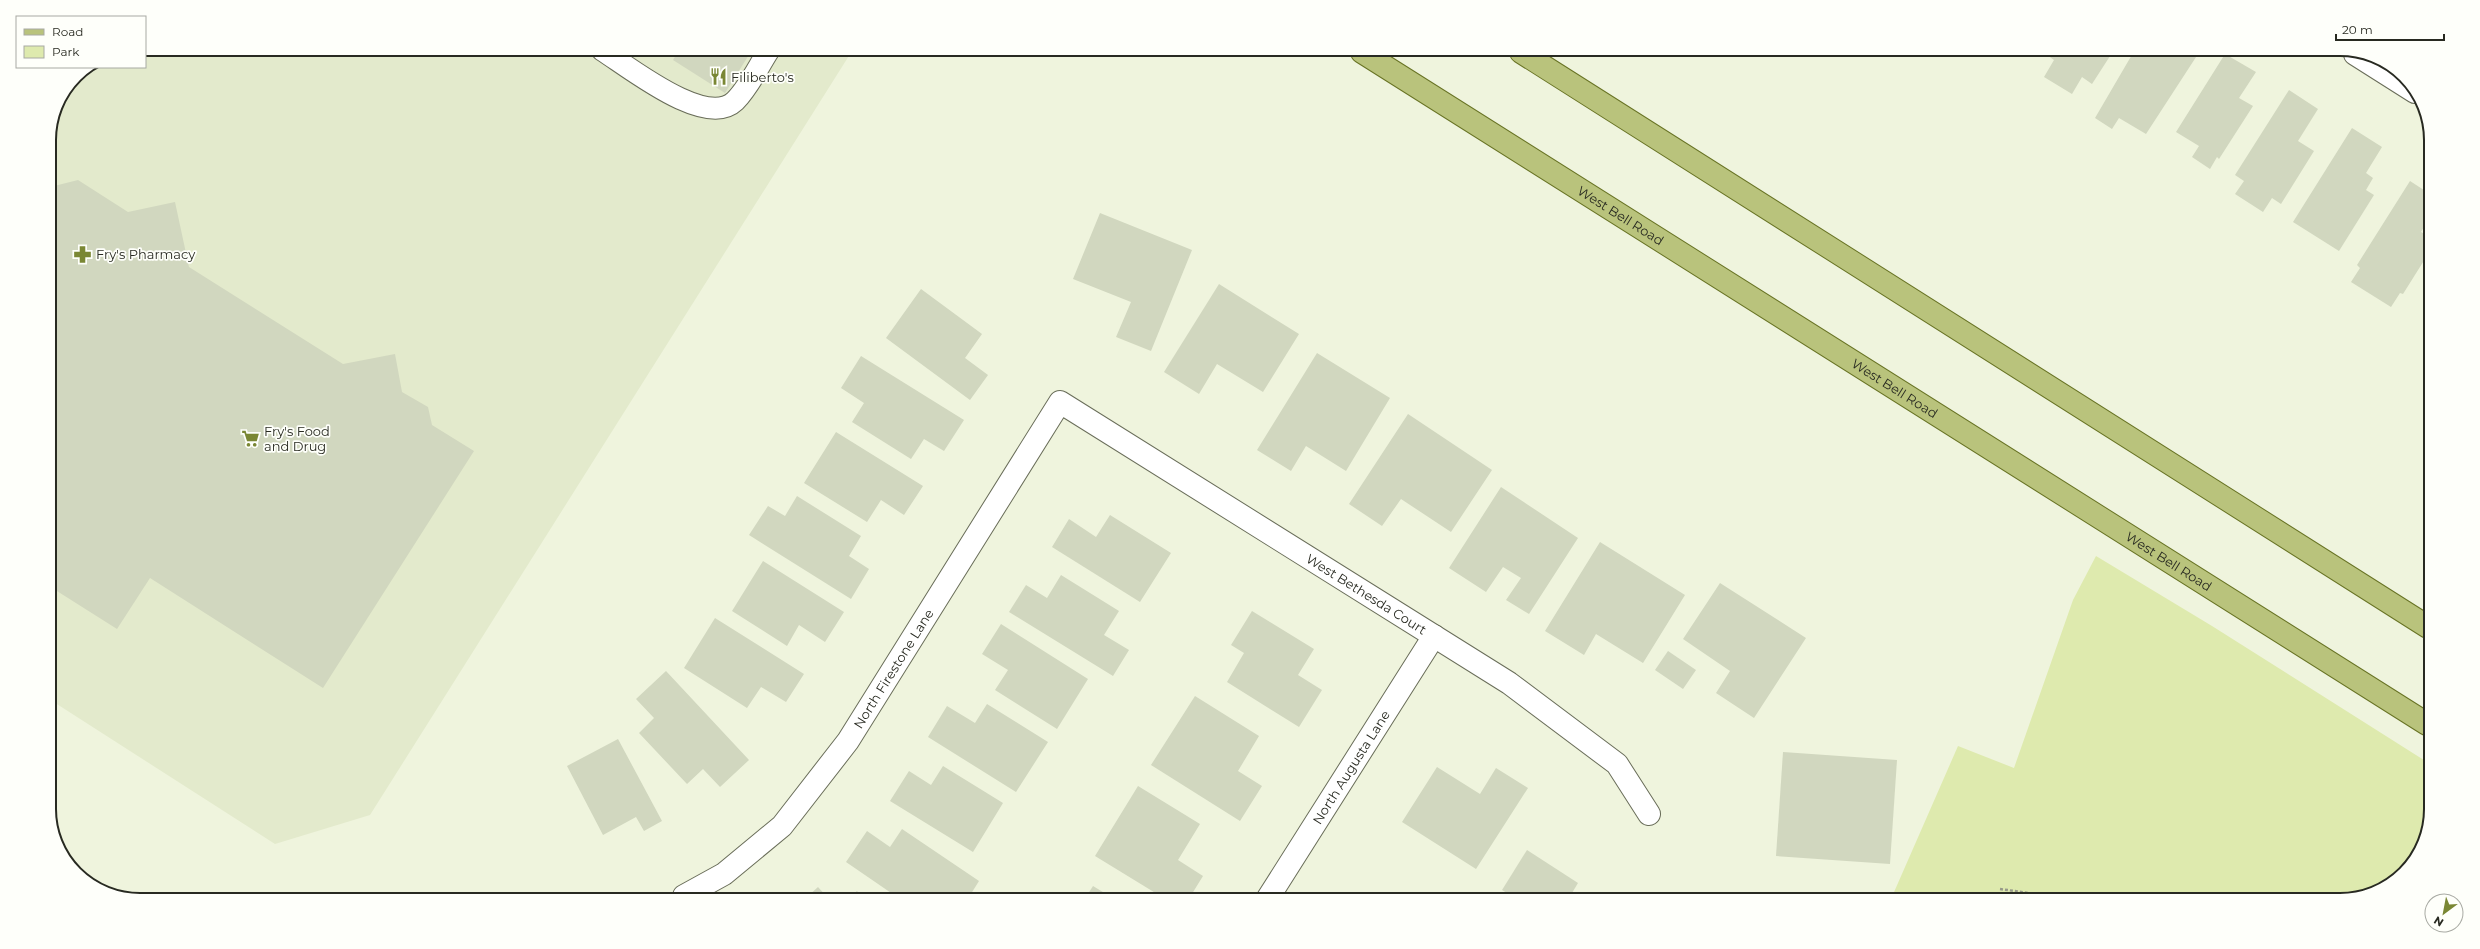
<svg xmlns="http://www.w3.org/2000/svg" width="2480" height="949" font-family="Montserrat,sans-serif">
<rect width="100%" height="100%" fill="#eff4dd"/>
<path fill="#e3eacc" d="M145,49L852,51L370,815L275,844L49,699V134L56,105L76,75L88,67H145Z"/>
<path fill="#deeaae" d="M2096,556L2212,626L2427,762L2426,839L2395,881L2341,900L1891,899L1958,746L2014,768L2073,600Z"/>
<g fill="#d1d7bf">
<path d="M679,50H752L725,93L673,60Z"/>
<path d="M2048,53H2112L2092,84L2082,77L2072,94L2044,77L2054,60L2047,55Z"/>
<path d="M2133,53L2198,54L2146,134L2119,118L2112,129L2095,118Z"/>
<path d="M2225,54L2256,72L2239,98L2253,106L2219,159L2217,157L2210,169L2192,157L2199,146L2176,132Z"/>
<path d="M2289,90L2318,109L2298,141L2314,151L2281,204L2272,198L2263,212L2235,194L2244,181L2235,175Z"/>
<path d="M2352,128L2382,147L2366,173L2373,178L2366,190L2374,195L2339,251L2293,222Z"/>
<path d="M78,180L128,212L175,202L189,267L343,364L395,354L402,392L428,407L432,425L474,451L323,688L150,578L117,629L49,586V183L54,186Z"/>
<path d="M2410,181L2430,194V217L2421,232L2430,237V251L2403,294L2400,293L2391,307L2351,282L2360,268L2357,265Z"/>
<path d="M1100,213L1192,250L1151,351L1116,337L1131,302L1073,279Z"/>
<path d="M1219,284L1299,334L1263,392L1217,364L1199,394L1164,372Z"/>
<path d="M921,289L982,334L965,358L988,375L970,400L886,338Z"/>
<path d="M1317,353L1390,398L1346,471L1306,446L1291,471L1257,450Z"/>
<path d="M861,356L964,420L944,451L924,439L911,459L852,422L864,403L841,388Z"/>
<path d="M1408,414L1492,470L1451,532L1401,499L1382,526L1349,504Z"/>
<path d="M836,432L923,486L904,515L881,500L867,522L804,483Z"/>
<path d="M1501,487L1578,538L1529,614L1506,600L1521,578L1503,567L1486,592L1449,568Z"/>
<path d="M797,496L861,536L849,556L869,569L851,599L749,535L768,506L785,516Z"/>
<path d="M1110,515L1171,553L1140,602L1052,547L1069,519L1096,537Z"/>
<path d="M1600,542L1685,595L1643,663L1596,634L1584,655L1545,631Z"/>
<path d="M763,561L844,612L825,642L799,625L787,646L732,611Z"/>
<path d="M1061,575L1119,611L1104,635L1129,650L1113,676L1009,612L1026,585L1047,598Z"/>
<path d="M1720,583L1806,638L1754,718L1716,693L1730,671L1683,639Z"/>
<path d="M1252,611L1314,649L1298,675L1322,690L1299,727L1227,682L1244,653L1231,645Z"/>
<path d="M715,618L804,674L786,702L761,687L747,708L684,668Z"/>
<path d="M1001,624L1088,679L1057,729L995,690L1008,670L982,654Z"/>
<path d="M1668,651L1696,670L1683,689L1655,670Z"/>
<path d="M666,671L749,760L720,787L703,769L687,784L639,733L654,718L636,699Z"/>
<path d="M1195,696L1259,736L1238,771L1262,786L1240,821L1151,765Z"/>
<path d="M987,704L1048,742L1016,792L928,737L947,706L975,723Z"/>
<path d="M618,739L662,821L644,831L636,817L603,835L567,766Z"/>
<path d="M1783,752L1897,760L1890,864L1776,856Z"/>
<path d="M943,766L1003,803L973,852L890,801L909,771L931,785Z"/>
<path d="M1437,767L1480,794L1496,768L1528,788L1476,869L1402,822Z"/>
<path d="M1138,786L1200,824L1178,860L1203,876L1190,897H1162L1095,856Z"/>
<path d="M902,829L979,881L969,897H897L846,862L867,831L890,847Z"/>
<path d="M1527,850L1578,883L1569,898H1515L1502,890Z"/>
<path d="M1093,886L1111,897H1086Z"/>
<path d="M818,887L827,897H807Z"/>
<path d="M857,891L862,897H850Z"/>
</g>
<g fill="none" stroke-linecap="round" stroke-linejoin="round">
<defs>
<path id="lane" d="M602,50C629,67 706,129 735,101C749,87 758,67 769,50"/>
<g id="street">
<path d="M2355,54L2415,92"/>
<path id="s1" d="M684,896L724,874L782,826L848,741L1060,402L1509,683L1617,764L1649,814"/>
<path id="s2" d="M1268,898L1434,636"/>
</g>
<g id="primary">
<path id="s3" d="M1362,52L2427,724"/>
<path d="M1521,52L2428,627"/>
</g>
</defs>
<use href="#lane" stroke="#696d59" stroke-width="23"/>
<use href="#street" stroke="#696d59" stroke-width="24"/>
<use href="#primary" stroke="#687324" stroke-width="24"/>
<path stroke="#979a89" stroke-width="2.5" stroke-dasharray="3 2" stroke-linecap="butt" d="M2000,889L2050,896L2056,899"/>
<use href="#lane" stroke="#fff" stroke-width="21"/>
<use href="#street" stroke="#fff" stroke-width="22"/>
<use href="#primary" stroke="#b9c37c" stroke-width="22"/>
</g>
<defs>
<symbol id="restaurant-bare" viewBox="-9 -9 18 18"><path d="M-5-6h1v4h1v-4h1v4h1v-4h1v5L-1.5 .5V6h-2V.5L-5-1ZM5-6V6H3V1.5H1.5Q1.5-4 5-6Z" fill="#7a8734" stroke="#fefffa" stroke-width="2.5" paint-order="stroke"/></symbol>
<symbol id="pharmacy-bare" viewBox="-9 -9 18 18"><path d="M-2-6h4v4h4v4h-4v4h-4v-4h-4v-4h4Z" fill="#7a8734" stroke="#fefffa" stroke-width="2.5" paint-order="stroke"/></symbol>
<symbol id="supermarket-bare" viewBox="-9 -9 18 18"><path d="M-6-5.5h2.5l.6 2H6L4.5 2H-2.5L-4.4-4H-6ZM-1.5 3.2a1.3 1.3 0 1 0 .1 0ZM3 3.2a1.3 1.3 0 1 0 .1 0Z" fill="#7a8734" stroke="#fefffa" stroke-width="2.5" paint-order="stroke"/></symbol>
</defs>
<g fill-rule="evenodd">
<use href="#restaurant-bare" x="706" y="64" width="25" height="25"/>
<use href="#pharmacy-bare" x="70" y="242" width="25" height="25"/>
<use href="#supermarket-bare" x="238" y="426" width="25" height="25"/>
</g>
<g text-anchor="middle" stroke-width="3.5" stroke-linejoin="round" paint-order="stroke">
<g font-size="13" fill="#282a21" stroke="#fefffa" text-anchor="start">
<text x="731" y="82">Filiberto's</text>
<text x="96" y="259">Fry's Pharmacy</text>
<text x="264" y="436">Fry's Food<tspan x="264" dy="15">and Drug</tspan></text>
</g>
<g font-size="13" fill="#282a21" stroke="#fefffa">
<text dy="5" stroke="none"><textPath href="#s3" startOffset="306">West Bell Road</textPath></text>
<text dy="5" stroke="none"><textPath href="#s3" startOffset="630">West Bell Road</textPath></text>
<text dy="5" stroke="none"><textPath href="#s3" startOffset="954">West Bell Road</textPath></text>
<text dy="5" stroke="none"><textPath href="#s1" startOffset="990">West Bethesda Court</textPath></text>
<text dy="5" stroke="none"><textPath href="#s1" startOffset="314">North Firestone Lane</textPath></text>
<text dy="5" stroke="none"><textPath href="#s2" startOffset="155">North Augusta Lane</textPath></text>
</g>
</g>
<path d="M0 0H2480V949H0ZM140 56H2340A84 84 0 0 1 2424 140V809A84 84 0 0 1 2340 893H140A84 84 0 0 1 56 809V140A84 84 0 0 1 140 56Z" fill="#fefffa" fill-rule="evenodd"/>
<path fill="none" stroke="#282a21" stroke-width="2" d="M140 56H2340A84 84 0 0 1 2424 140V809A84 84 0 0 1 2340 893H140A84 84 0 0 1 56 809V140A84 84 0 0 1 140 56Z"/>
<rect x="16" y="16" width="130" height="52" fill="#fefffa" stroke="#a8aaa3"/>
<rect x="24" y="29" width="20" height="6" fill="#b9c37c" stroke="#a8aaa3"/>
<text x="52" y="36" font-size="12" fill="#282a21">Road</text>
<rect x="24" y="46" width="20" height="12" fill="#deeaae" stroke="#a8aaa3"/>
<text x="52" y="56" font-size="12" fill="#282a21">Park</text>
<g transform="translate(2444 913) rotate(212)"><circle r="19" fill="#fefffa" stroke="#a8aaa3"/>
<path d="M0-3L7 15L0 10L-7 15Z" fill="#7a8734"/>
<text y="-6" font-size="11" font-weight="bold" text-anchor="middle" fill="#282a21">N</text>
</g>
<path d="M2336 34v6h108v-6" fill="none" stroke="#282a21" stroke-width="2"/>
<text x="2342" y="34" font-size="12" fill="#282a21" stroke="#fefffa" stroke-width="3" paint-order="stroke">20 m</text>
</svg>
